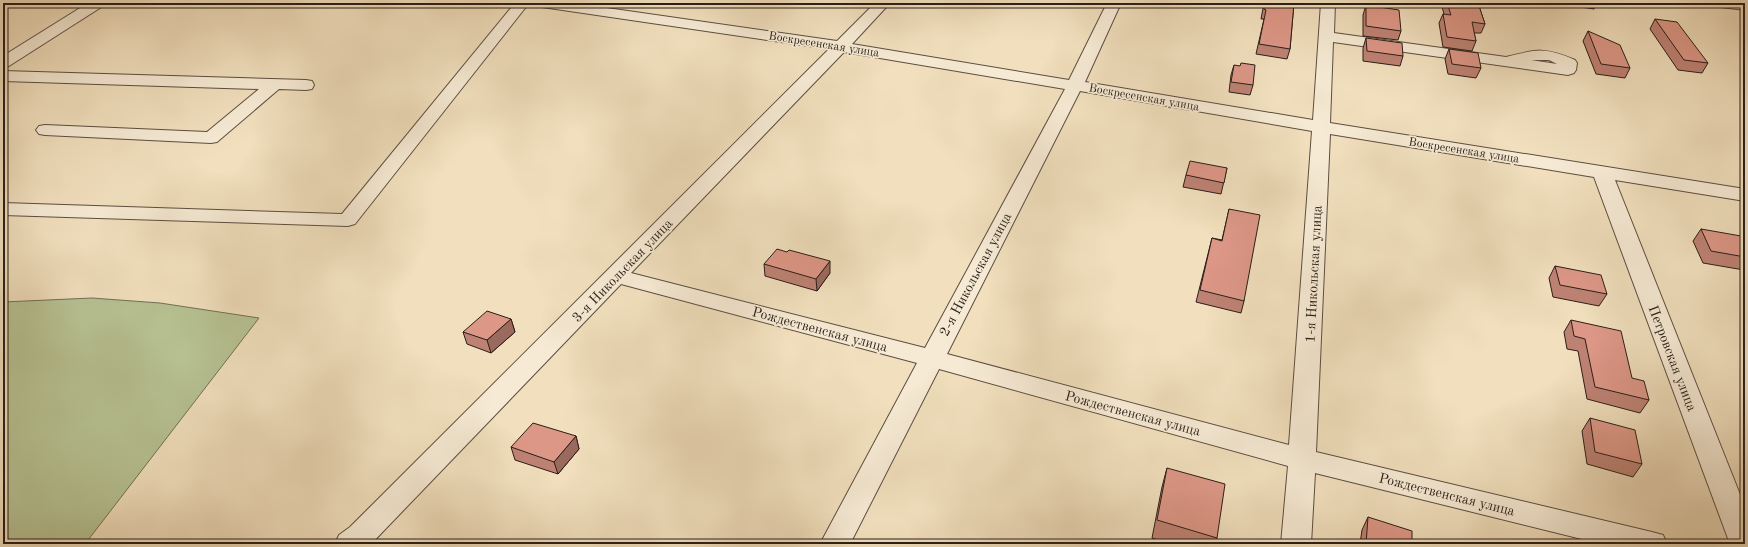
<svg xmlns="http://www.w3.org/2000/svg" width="1748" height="547" font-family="'Old Standard TT',serif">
<rect width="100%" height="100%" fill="#f1dfbd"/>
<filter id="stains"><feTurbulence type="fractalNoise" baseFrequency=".005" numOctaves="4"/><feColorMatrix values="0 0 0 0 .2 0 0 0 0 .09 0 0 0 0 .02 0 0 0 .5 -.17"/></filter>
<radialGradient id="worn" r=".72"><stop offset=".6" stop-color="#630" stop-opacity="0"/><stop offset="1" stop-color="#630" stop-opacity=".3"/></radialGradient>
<path fill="#b7c293" stroke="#707055" d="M92,298L160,303L259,318L85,544H3V302Z"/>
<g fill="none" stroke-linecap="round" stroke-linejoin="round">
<defs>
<g id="minor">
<path d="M88,3H105L103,6L9,66L3,68V56Z"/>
<path d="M515,3H529L355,224L348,226L3,215V203L342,214Z"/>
<path d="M535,3H572L837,41L875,3H890L852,44L1069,80L1107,3H1121L1085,82L1313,120L1321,3H1335L1334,33L1506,57C1537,49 1545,47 1575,60L1577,63L1576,70L1574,73L1568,75L1333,42L1330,123L1745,189V201L1615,180L1745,507V544H1730L1594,177L1330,134L1316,452L1652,532L1663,535L1667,544H1602L1315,473L1311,544H1281L1288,466L939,369L850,544H820L917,363L621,284L371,544H335L339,535L350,527L829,49L542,7L537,6ZM844,52L1065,89L925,348L631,273ZM1531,60H1549L1557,64ZM1080,91L1312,131L1289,445L947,354Z"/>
<path d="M1710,3H1745V10L1712,6Z"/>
<path d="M3,71L306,80L312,81L314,85L312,89L306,90L279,89L217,142L211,143L45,135L39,134L36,130L39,126L45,125L207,132L259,89L3,81Z"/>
</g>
</defs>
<use href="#minor" stroke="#5c4e40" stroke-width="2"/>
<use href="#minor" fill="#f6ead4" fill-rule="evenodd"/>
</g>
<g fill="#be8274" stroke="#2a1e17">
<path d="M1264,3H1294L1290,49L1287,59L1256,54L1264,19H1261Z"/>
<path d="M1441,3H1478L1485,24L1481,33H1474L1476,41L1472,51L1443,47L1439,23L1443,14H1444Z"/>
<path d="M1553,3H1597L1594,9Z"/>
<path d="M1366,5L1401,31L1398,40L1363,36V15Z"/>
<path d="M1655,19L1708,63L1702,73L1678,70L1650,29Z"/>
<path d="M1588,31L1630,68L1625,78L1596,74L1583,41Z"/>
<path d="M1366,38L1403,56L1400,66L1363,61V48Z"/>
<path d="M1449,49L1481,68L1476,78L1448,74L1445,59Z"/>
<path d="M1234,65L1253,85L1250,95L1229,92L1231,75Z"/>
<path d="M1227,168L1221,194L1183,187L1186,175Z"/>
<path d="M1229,209L1244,301L1241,313L1196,302L1212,238L1222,240Z"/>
<path d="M1701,229L1745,244V269L1744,270L1703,263L1693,241Z"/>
<path d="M787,252L830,273L817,291L765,276L764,264Z"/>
<path d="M1555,266L1607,294L1599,306L1553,297L1549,278Z"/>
<path d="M511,319L515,332L491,353L467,344L463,332Z"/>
<path d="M1571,320L1632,378L1649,400L1640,413L1587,399L1578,351L1567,349L1564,332Z"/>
<path d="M1590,418L1642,464L1633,477L1587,464L1582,431Z"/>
<path d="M576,436L579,449L558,474L515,460L511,447Z"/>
<path d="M1167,468L1217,538L1215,544H1171L1152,538L1162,487Z"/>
<path d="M1368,517L1412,544H1360L1362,530Z"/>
</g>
<g fill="#9b6a5e" stroke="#2a1e17">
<path d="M830,261V273L817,291L816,279Z"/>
<path d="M511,319L515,332L491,353L487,340Z"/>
<path d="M576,436L579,449L558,474L554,462Z"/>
</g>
<g fill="#dd9787" stroke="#2a1e17">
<path d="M1265,3H1294L1290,49L1259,44L1266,10L1264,9Z"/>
<path d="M1447,3H1478L1485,24L1472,22L1476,41L1447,37L1443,14L1451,15Z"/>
<path d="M1366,5L1399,10L1401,31L1366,26Z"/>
<path d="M1655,19L1677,22L1708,63L1684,60Z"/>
<path d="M1588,31L1620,45L1630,68L1601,64Z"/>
<path d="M1366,38L1402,43L1403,56L1367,51Z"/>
<path d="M1449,49L1478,53L1481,68L1452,64Z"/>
<path d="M1241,63L1255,65L1253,85L1231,82L1234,65L1240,66Z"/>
<path d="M1190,161L1227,168L1224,183L1186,175Z"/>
<path d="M1229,209L1260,215L1244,301L1200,290L1212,238L1222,241Z"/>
<path d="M1701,229L1741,236L1745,244V257L1711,251Z"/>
<path d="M777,249L787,252L789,250L830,261L816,279L764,264Z"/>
<path d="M1555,266L1601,275L1607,294L1560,285Z"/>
<path d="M487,311L511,319L487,340L463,332Z"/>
<path d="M1571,320L1621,331L1632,378L1644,381L1649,400L1595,387L1585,339L1574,336Z"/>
<path d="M1590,418L1635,430L1642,464L1595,452Z"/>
<path d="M533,423L576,436L554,462L511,447Z"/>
<path d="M1167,468L1225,484L1217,538L1157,520Z"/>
<path d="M1368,517L1412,531V544H1366Z"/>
</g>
<g text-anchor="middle" stroke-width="3.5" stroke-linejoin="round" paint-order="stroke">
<g font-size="12" fill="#2a1e17" stroke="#f6ead4">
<text transform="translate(824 44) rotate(9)" y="4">Воскресенская улица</text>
<text transform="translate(1144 97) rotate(10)" y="4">Воскресенская улица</text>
<text transform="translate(1464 150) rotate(9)" y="4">Воскресенская улица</text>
</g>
<g font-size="14" fill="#2a1e17" stroke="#f6ead4">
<text transform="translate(622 270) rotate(-46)" y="5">3-я Никольская улица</text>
<text transform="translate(975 274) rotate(-62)" y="5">2-я Никольская улица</text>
<text transform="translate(1313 274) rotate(-87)" y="5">1-я Никольская улица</text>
<text transform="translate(820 329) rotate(15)" y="5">Рождественская улица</text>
<text transform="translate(1673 358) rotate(69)" y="5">Петровская улица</text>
<text transform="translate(1133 413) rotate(15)" y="5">Рождественская улица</text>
<text transform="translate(1447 494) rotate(14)" y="5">Рождественская улица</text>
</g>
</g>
<rect width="1748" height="547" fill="none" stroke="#f1dfbd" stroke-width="16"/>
<rect x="4" y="4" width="1740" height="539" fill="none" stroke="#2a1e17" stroke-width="2"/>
<rect x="8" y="8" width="1732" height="531" fill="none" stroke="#2a1e17"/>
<rect width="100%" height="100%" filter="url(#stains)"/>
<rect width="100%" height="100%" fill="url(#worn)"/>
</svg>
